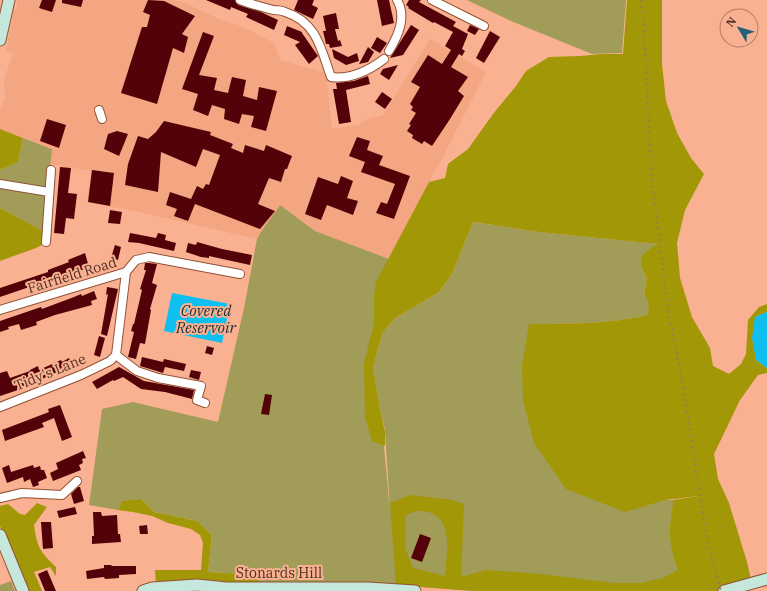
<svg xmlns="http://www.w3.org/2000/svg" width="767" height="591" font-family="'IBM Plex Serif',serif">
<rect width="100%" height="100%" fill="#fab191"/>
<path fill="#f4a582" d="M18,0H174L187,4L219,19L241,26L274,43L280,60L326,73L332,129L358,125L368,119L383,115L430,39L486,72L443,157L429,182L389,259L315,231L280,205L270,220L262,230L257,239L139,212L87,202L91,171L50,164L51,148L0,129V111L5,98L4,79L13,54L6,51L14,9L16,10Z"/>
<g fill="#a19c57">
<path d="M467,0H626L622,53L592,54L511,21Z"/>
<path d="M23,138L52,149L43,231L0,208V170L18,162Z"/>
<path d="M280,205L315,231L389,259L376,331L370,374L384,447L390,511L385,430L380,409L373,368L382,334L395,318L439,292L452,274L473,222L539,232L659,244L642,269L647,278L644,294L650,303L648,315C609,324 568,324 529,324L665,500H673V513L670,527L678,570L686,591H474L396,585H258L260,575L208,572L212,535L197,521L154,512L141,499L122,501L118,510L89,505L102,409L133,402L218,422L244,308L257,239C263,227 273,216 280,205Z"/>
<path d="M11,581L15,591H0V585Z"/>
</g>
<g fill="#a29706" fill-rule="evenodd">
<path d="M627,0H662V64L666,101L677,133L691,158L704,174L685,210L677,243L680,278L692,317L710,348L713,366L729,374L741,364L746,354L748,320L759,307L767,304V312L755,317L756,360L767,368V373L758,375L740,400L714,454L718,479L729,503L747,562L752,584L719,591H474L396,585L390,503L411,495L451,500L464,504L461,577L486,570L541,574L614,583H641L663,578L678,570C673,557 669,541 670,526C671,517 673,509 673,500L699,496L665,500L625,512L566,489L534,443L523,400L522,366L529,324C568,324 609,324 648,315L649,303L644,294L647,278L642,269L641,257L651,248L658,244L539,232L473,222L452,274L439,292L395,318L382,334L373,368L380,409L385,432V446L372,441L365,417L364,364L374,323V295L376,282L429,182L445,178L448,164L468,149L493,114L516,86L526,71L549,57L580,56L602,54H623ZM416,511C420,511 425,511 428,512C455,519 446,556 445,576L413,568L405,548L406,515Z"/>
<path d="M0,129L23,138L18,162L0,170Z"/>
<path d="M0,208L43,231L42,245L36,248L0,261Z"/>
<path d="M141,499L154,512L197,521L212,535L208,572L260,575L258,585H156L155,570H201L203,543L200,535L191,529L168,523L152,516L133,512L118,510L122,501Z"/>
<path d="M37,503L47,507L34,525C37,547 40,552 56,567V576L50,567L34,572L42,591H26L0,526V506L8,504L20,514L25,515Z"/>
</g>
<g fill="#0fbfef">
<path d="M172,293L230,304L222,343L164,331Z"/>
<path d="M767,312V368L756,360L752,338L755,317Z"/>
</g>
<g fill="#540209">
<path d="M42,0H56L52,12L39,8Z"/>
<path d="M62,0H83L81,7L62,3Z"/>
<path d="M148,0L164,1L195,16L182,34L188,37L184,53L173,48L157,104L121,93L142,27H147L150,15L143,12Z"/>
<path d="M206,0H235L238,5L261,12L278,20L274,30L246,17L248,14L231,7L230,10Z"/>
<path d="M298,0H314L312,5L318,8L313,19L294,10Z"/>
<path d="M377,0H389L394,23L382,26Z"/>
<path d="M409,0H421L419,2L456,22L453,26L468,34L462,49L465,51L462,56L459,54L451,67L468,77L458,91L464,96L450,119L432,146L424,141L422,144L412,138L413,135L407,131L411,125L409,124L416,113L411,110L413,107L410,104L420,87L411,82L428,55L442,64L451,50L445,46L453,32L434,22L433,23L408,8L409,7L406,5Z"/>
<path d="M336,13L339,29H335L338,41L340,40L342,46L330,48L329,44H326L323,31H326L323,16Z"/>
<path d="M411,25L419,30L403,55L390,58Z"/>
<path d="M470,25L479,29L475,35L467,31Z"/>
<path d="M287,26L302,32V33L318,56L309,64L295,45L300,42L284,35Z"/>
<path d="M490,31L500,37L484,63L476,58Z"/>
<path d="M203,32L214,36L199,75L217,78L214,90L228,93L232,77L246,80L243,96L257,100L259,87L277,91L266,131L251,127L254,116L242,114L239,124L224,119L225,109L212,105L208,116L193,110L198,94L182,89Z"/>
<path d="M377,37L387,43L380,53L371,48Z"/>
<path d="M368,47L374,52L368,62L359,64Z"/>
<path d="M332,49L348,57L357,53L359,61L346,65L334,58Z"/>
<path d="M398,65L389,80L380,74L383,69Z"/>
<path d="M368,76L370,84L346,90L351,122L339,124L333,89H337L336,83L354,81Z"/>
<path d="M382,92L392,99L385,109L375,102Z"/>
<path d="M47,119L66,125L59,148L40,141Z"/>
<path d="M164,121L211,132L210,135L233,144L231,148L243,153L245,145L264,151L266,145L292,156L287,169H285L281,182L269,178L258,204L275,211L260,229L195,204L188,221L174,216L177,209L166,205L170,192L191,199L197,186L203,189L206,184L209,185L220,155L203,149L196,167L161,152L158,192L125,185L128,164L138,136L148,139L156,132Z"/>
<path d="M117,131L128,134L119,156L104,149L108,134Z"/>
<path d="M357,137L370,141L367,150L383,156L379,165L410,176L394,219L376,213L381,202L387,204L395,184L361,172L365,162L349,156Z"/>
<path d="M60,167L71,168L68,193L77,194L74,219L66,218L64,234L54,233Z"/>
<path d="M92,170L114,173L110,206L88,202Z"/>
<path d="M341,176L353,181L347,198L358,201L353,215L327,205L321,220L305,214L318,177L338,184Z"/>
<path d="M110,210L122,212L120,224L108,223Z"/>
<path d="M130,233L156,238L158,233L166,235L165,240L176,243L174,251L139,243L128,242Z"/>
<path d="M197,242L222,249L252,255L250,265L209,256V258L201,257L186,252L188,243L196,245Z"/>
<path d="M115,245L121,247L118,260L111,258Z"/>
<path d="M85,253L89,267L62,278L50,282V280L0,297V288L48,272V270L69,262L68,260Z"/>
<path d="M145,263H149L157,264L152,283L157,285L150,309L151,310L145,344L140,343L136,359L128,357L134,332L131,331L133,324H134L142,290L140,289L146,270H144Z"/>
<path d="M107,287L118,289L107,336L101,334L108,294L106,295Z"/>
<path d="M94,291L97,299L91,301L92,305L55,315L36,322L37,325L21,330L19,324L8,327L9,329L0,332V321L41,307L42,309L74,297L81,294L82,296Z"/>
<path d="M99,336L105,338L100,357L94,355Z"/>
<path d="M207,346L214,348L212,355L205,353Z"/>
<path d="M142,357L163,362L164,359L186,364L184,371L165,367L163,373L150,369L140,366Z"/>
<path d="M69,358L73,365L33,383V385L0,396V373L7,371L10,378L30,371V370L38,366L39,370L61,360L62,362Z"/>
<path d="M119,367L144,381L194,390L192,399L165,392L141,389L123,377L114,381L113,380L97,389L92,382Z"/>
<path d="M191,370L201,372L199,380L189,377Z"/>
<path d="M265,394L272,395L269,415L261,414Z"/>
<path d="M60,405L72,437L62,441L54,418L42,423L44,427L5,441L2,430L49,412L48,409Z"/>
<path d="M83,451L86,458L82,459L83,463L79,465L81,470L53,481L50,473L58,469L56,463Z"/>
<path d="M9,465L11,472L33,465L34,468L40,466L41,470H44L47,478L38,482L39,485L33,487L30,479L24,482L23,477L7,483L2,468Z"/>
<path d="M78,487H80L84,501L74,504L71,494Z"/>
<path d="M75,507L77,514L59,518L57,511Z"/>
<path d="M93,512H101L102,516L117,515L118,534H120L121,542L92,544V536H94Z"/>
<path d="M41,522H51L53,548L43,549Z"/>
<path d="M147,525L148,534H140L139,526Z"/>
<path d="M420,534L431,538L422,562L411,558Z"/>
<path d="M104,565H111L112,566H136V574L119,575V578L105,579L104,577L87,579L86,571L104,568Z"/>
<path d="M47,570L56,591H45L38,574Z"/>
</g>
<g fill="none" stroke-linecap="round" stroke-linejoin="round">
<defs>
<g id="street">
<path d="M240,0C250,4 262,7 273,10C277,10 281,10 285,12C317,22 321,49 331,77C350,80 370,70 384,59"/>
<path d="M432,0L484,26"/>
<path d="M389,51C398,36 407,17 397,0"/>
<path d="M99,110L102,119"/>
<path d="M0,184L49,192"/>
<path d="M46,242L51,170"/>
<path d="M0,310L126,272L136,260L149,257L240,274"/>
<path d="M116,355L137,371L158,378L201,386L197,400L205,403"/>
<path d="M0,407L81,375L110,361L116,355L126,272"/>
<path d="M0,498L22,493L62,495L77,481"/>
</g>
<g id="secondary">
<path d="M0,40L9,0"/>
<path d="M0,535L23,591"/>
<path d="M143,591L152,588L197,585L226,588H368L415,591"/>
<path d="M724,591L767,579"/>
</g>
</defs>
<use href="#street" stroke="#925234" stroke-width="10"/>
<use href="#secondary" stroke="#925234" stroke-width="13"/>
<use href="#street" stroke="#fff" stroke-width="8"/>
<use href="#secondary" stroke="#c6e8dc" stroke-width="11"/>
<path stroke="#a7735d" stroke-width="2" stroke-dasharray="2 4" stroke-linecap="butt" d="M641,0L644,25L651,170L668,311L681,374L707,540L721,591"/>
</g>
<g text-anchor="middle" stroke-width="4" stroke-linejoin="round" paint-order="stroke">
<g font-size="14" fill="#4d3023" stroke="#fab191">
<text transform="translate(72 275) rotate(-17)" y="5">Fairfield Road</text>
<text transform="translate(50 372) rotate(-22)" y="5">Tidy's Lane</text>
<text x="279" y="578">Stonards Hill</text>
</g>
<g font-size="15" font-style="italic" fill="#1a323b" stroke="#fab191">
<text x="206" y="316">Covered<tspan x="206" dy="17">Reservoir</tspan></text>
</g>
</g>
<g transform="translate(739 28) rotate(308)"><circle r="19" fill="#fab191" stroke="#b57d65"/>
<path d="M0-3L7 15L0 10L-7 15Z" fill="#226177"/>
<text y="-6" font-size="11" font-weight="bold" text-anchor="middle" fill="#4d3023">N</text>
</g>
</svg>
